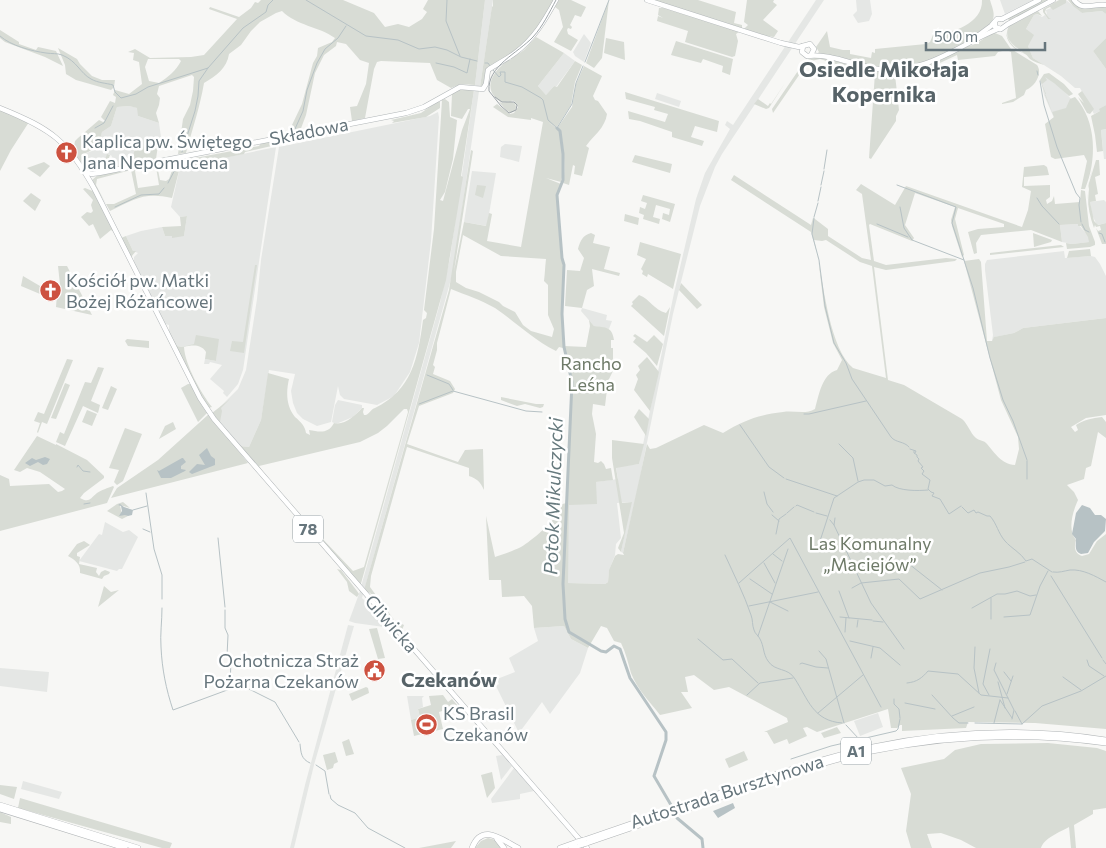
<svg xmlns="http://www.w3.org/2000/svg" width="1106" height="848" font-family="Commissioner,sans-serif">
<rect width="100%" height="100%" fill="#f7f7f5"/>
<g fill="#e5e7e5">
<path d="M485,0H493L480,87L475,85Z"/>
<path d="M816,0H824L722,154L715,167L700,206L673,314L637,492L623,553L621,552L631,502L617,503L621,538L616,544L615,555L609,571L608,582L605,584L567,583L569,504L596,482L618,479L616,467L639,464L674,293L696,199L705,173L730,129L725,125L727,121L733,125Z"/>
<path d="M856,0H870L872,14L869,21L858,23L853,15L857,11Z"/>
<path d="M1000,0H1033L1005,14Z"/>
<path d="M1066,0L1082,13L1102,11L1106,14V38L1093,51L1106,69V105L1100,109V111L1094,114L1080,88H1075L1061,76L1033,58L1028,46L1026,29L1034,15L1037,14L1042,17L1045,15L1048,19L1046,10L1066,2Z"/>
<path d="M584,34L591,43L584,62L575,56L573,52Z"/>
<path d="M564,53L575,61L556,87L554,86L546,95L538,86Z"/>
<path d="M1043,77H1046L1057,84L1074,102L1054,118L1044,95L1041,81Z"/>
<path d="M474,90L479,91L476,112L453,272L362,598L388,624L384,627L355,623L349,621L359,594L440,303L450,258Z"/>
<path d="M657,93L681,101L679,107L655,99Z"/>
<path d="M129,106L138,108V116L159,123L161,137L158,145L147,140L144,150L135,147L132,163L108,169L112,156L108,154L103,166L90,168L81,155L92,151L98,144L102,132L111,126L117,107Z"/>
<path d="M438,112L439,117L431,241L419,343L410,372L394,396L377,405L344,399L340,395L338,386L331,422L317,426L303,419L297,413L293,403L291,391L295,374L269,370L261,420L249,447L240,446L220,422V407L238,389L246,370L257,299L261,260L279,147L430,116Z"/>
<path d="M1106,129V159H1104L1101,130Z"/>
<path d="M505,144L522,146L519,162L500,157L501,147Z"/>
<path d="M276,147L243,370L238,384L227,397L223,393L224,391L210,379L222,365L210,362L209,364H204L205,359L216,361L218,339L182,347L177,346L169,331V325L165,324L134,262V257L138,253L133,251L126,236L141,231L162,227L165,236H184L187,216L180,217L171,207L180,167Z"/>
<path d="M472,171L496,173L487,226L464,222Z"/>
<path d="M1104,200L1106,202V223L1097,225L1092,215L1090,202Z"/>
<path d="M1078,224L1089,237V242L1072,244L1062,242L1060,225Z"/>
<path d="M1064,251L1065,258L1091,256L1095,257L1100,264L1106,276V318L1023,328L1014,333L995,337L992,341L993,335L985,270V264L987,260Z"/>
<path d="M582,308L607,315L606,320L612,321L609,329L594,326L581,311Z"/>
<path d="M338,400L362,405V408L353,417L336,424L332,422L335,405Z"/>
<path d="M105,522L123,532L129,530L138,537L122,569H119L117,571L79,561L99,534L102,535Z"/>
<path d="M348,625L354,626L314,765L294,848H290L305,785Z"/>
<path d="M564,626L571,639L588,648L580,673L550,714L542,702L519,733L496,686L499,684L497,679L515,672L509,658L538,641L534,628Z"/>
<path d="M0,668L49,672L47,692L0,686Z"/>
<path d="M407,696H424L422,698L423,707L418,709L420,717L411,720Z"/>
<path d="M878,713L883,727L860,736L854,721Z"/>
<path d="M502,755L512,766L501,780L496,756Z"/>
<path d="M514,768L534,791L520,794V799L492,803L491,799Z"/>
<path d="M23,781L62,792L59,799L21,789Z"/>
</g>
<g fill="#d8dcd5" fill-rule="evenodd">
<path d="M261,0H343L374,13L385,27L398,24L409,27L422,19L427,12L423,9L428,0H485L475,85L461,84L451,88L437,80L430,63L381,61L377,62L374,69L365,118L352,121L350,107L357,106L366,84L369,63L360,60L346,44L337,42L336,46L324,55L315,73L306,115L300,131L290,133L292,125L302,104L313,63L317,56L318,48L332,42L335,38C318,26 297,26 282,11L276,13L260,22L251,31L241,45L229,54C227,68 216,76 204,83C200,107 192,130 186,153L178,154L183,119L190,105L193,91L194,77L192,75L159,86L157,94L160,98L159,105L156,113L159,123L138,116L137,108L129,106L117,107L111,126L102,132C98,147 96,149 81,155L91,168L103,166L107,154L110,155L105,169L88,172C83,166 78,158 73,152L75,141L78,138L99,120L103,122L105,121L101,117L110,101L115,103L116,97L113,95L115,90L129,94L142,84L139,62L133,60L134,53L128,52L135,49L150,58L191,57L204,55L237,19L209,9L210,7L239,17L251,8L255,2L258,3ZM148,59H179L181,61C176,71 168,77 159,83L149,81L145,67Z"/>
<path d="M493,0H554C535,35 522,49 487,68C483,74 486,80 483,85L480,87L492,6L493,7Z"/>
<path d="M559,0H571L586,7L581,17L575,15L570,25L572,27L571,29L568,28L567,30L568,34L578,40L571,51L554,42L563,27L559,10L555,7Z"/>
<path d="M609,0L602,58L594,68L586,63Z"/>
<path d="M654,0H698L736,12L734,23L742,25V28L744,29L748,25L744,22L747,0H774L773,2L777,5L763,20L778,31L774,37L766,36Z"/>
<path d="M982,0H990C992,7 996,15 992,21C981,41 923,67 898,68C877,68 858,63 838,57H833L818,53L819,52L816,47L827,31L830,47L843,50H850V54L871,58L872,52L875,53V49L926,44L930,42L933,35C952,33 983,24 982,0Z"/>
<path d="M1042,0H1050L1010,21L1007,18Z"/>
<path d="M1059,0H1066V3L1053,10L1050,7L1046,9L1045,12L1049,18L1051,19H1048L1043,12V9Z"/>
<path d="M1068,0H1073L1078,6H1106V14L1102,11L1082,13L1073,6Z"/>
<path d="M659,8H664L739,32L736,34L738,41L735,56L732,57L685,42L688,31L657,21L658,16L663,18L658,15Z"/>
<path d="M1038,11L1042,16L1037,14L1034,15L1026,29L1034,35L1028,46L1033,58L1044,65C1039,63 1034,62 1030,59C1029,58 1027,55 1025,54C1016,50 1007,45 1006,32C1008,42 1015,49 1024,53C1016,47 1002,39 1009,26Z"/>
<path d="M0,30L19,42V44L36,50L38,47L56,51L63,66L45,57L5,42L0,38Z"/>
<path d="M995,33L1002,36L1011,49L1037,65C1043,73 1035,87 1026,90L1024,95L1013,102L1002,104V103L1016,98L1011,52L1007,50L998,52L995,56L958,60L957,55L927,69L895,75L899,110L896,116V121L871,159L869,158L875,73L852,69L820,59L811,61L806,65L773,113L772,109L802,65L809,59L821,57L858,67L915,68L937,62L968,46C979,45 985,35 995,33Z"/>
<path d="M536,37L564,53L538,86L546,95L554,86L557,87L575,61L582,65L575,82L571,105L557,127L549,123C552,125 557,127 559,130C563,139 564,174 561,182L546,178L561,184L557,197L561,256L563,266V348L559,347L556,351C531,338 517,323 495,308C481,300 466,295 451,289L437,343V350L433,365L435,367L433,374L450,381L455,389L453,393L419,406L407,444L458,462L465,450L483,449L484,490C480,481 477,479 469,476V468L407,447L371,576L370,587L395,621L404,625L402,630L410,642L368,596L371,593L365,592L364,590L449,290L471,150L473,151L454,271L464,222L486,226L489,213L492,214L487,241L521,247L543,122L531,118V120L508,117L493,107L497,104L510,114L514,113L518,107L514,101C510,100 506,103 502,102C500,102 497,99 496,98C482,85 497,67 509,60H511V59L524,50ZM463,235L501,256L546,259C545,267 545,273 544,281L548,285V315L554,329L552,337L531,331L523,325L515,312L503,306L499,302L479,292L466,288L456,282V272Z"/>
<path d="M606,38L624,42L625,60L604,53Z"/>
<path d="M1106,38V69L1093,51Z"/>
<path d="M676,41L733,59L730,75L722,72L723,66L703,59L701,63L671,55Z"/>
<path d="M58,48L77,59L80,64L92,76L102,80H115L114,87L111,90L76,80L66,74L65,65Z"/>
<path d="M584,66L602,76L593,96L595,100L598,101L607,114C605,128 594,135 586,146L589,148L582,176L574,174L575,166L573,165L569,185L563,183C566,173 564,136 558,127L572,107L576,84Z"/>
<path d="M1049,73L1064,84L1073,94L1069,96L1054,83L1045,77L1047,80L1042,84L1046,94L1045,95L1052,112L1066,108L1070,99L1075,97C1097,121 1097,161 1085,189H1081L1087,161L1084,155L1055,159L1051,157L1045,124L1054,117L1040,80L1044,74Z"/>
<path d="M785,83L769,108L766,109L754,104L758,99L768,106L770,103L771,104Z"/>
<path d="M461,89L474,90L461,176L463,177L446,280L360,587L301,516L353,571L364,567L408,412L407,409H404L387,426L378,433L360,442L259,466L266,476L218,423L212,413L230,399L221,408L222,411L220,422L240,446L249,447L261,420L268,373L289,379C286,392 286,406 295,417C301,422 305,426 306,433L310,435L309,430C320,432 328,434 334,423C344,426 356,415 362,408H364L363,412L364,415H366C370,413 371,409 375,408C412,390 418,358 423,320L426,318L427,313L424,310L434,229L442,100L445,99L449,102L450,117L457,120L453,159L445,192L440,200L443,201L462,130L470,109H468L462,119L451,116L452,94Z"/>
<path d="M1082,91L1094,109L1090,114L1087,113L1078,97L1084,103L1078,94Z"/>
<path d="M625,92L719,121L717,132L695,126L691,137L704,141L702,146L672,137V132L640,121L629,119L628,111L665,122L668,114L654,110L655,107L626,99Z"/>
<path d="M510,101L515,103L516,107L515,111L511,113L506,110L499,102L503,103Z"/>
<path d="M437,102H440V108L426,117L392,123L394,121L391,120L421,113Z"/>
<path d="M1106,105V129L1101,130L1103,151L1097,152L1095,135L1091,116L1100,111L1099,109Z"/>
<path d="M0,109L29,122L11,150L0,171Z"/>
<path d="M146,140L158,145L156,159L132,163L135,147L143,149Z"/>
<path d="M276,140V145L245,152L244,154L180,167L172,198C144,192 135,199 110,211L92,180L98,175L141,168V170L135,171L138,188L159,185L156,167L144,169L143,167L157,165L160,180L166,181L169,179L174,165L163,164L259,146L262,142ZM131,170L136,194L114,204H106L96,185L97,179Z"/>
<path d="M635,155L672,164L670,173L632,162Z"/>
<path d="M1096,160H1099L1100,175L1095,177L1098,194L1095,195L1096,201L1090,202L1094,221L1098,225L1106,223V244H1102L1096,228L1098,231L1101,230L1100,226L1096,227L1095,225L1094,228C1086,206 1086,188 1093,167L1088,186L1089,204V183Z"/>
<path d="M44,162L50,166L40,177L27,168Z"/>
<path d="M1044,165L1047,167L1049,175L1024,177V186L1050,185V197L1046,200L1047,204L1052,201L1054,196L1055,204L1080,202L1081,190L1085,191L1089,226L1095,242V245L1090,247L1067,249L1066,243L1072,244L1089,242L1088,237L1081,226H1078V224L1060,225L1062,242L1031,230L981,235L976,243L977,253L974,254L968,232L978,229L1004,227V224L958,208L955,219L964,255L962,257L952,226L951,220L955,207L915,193L905,225L914,238L912,241L870,224L869,225L874,261L886,265L946,258L957,259L955,261L886,270L874,267L888,380L904,385L962,419C968,424 970,433 976,438C980,441 984,440 987,444C995,453 1001,464 1015,465L1019,449L1018,437L1001,400L964,261L979,259L981,262L987,341H992L994,337L1014,333L1023,328L1106,318V415L1086,418L1071,427L1075,432L1078,430L1076,425C1084,420 1092,418 1102,417L1106,422V438L1098,432L1091,466L1086,468L1084,479L1067,485L1074,492L1078,500C1073,511 1067,530 1076,540C1074,546 1074,553 1082,556L1089,554L1097,541L1106,534V729L1035,723L968,722L966,728L902,731V725H900L897,728H891L888,709L817,732L807,727L803,728L807,736L789,744L787,739L774,744L767,732H764L788,722L787,718L729,687L714,690L694,675L685,677L688,692H681L692,708L660,715C650,702 637,689 631,673C628,663 626,653 621,643L614,641L607,628L601,626L588,648L571,639L564,626L534,628L532,606L524,596L502,597L501,580H489L486,516L495,557C503,554 513,551 521,547C533,540 560,517 562,504L567,503L572,382L564,346L586,347L590,326L589,320L594,326C606,328 612,326 614,340H611V348H613V359L618,361V368L615,367L608,381L605,406L593,404L592,414L596,434L594,462L598,463L601,461L604,464L606,469L611,468L613,480L596,482L597,504L569,505L568,583L605,584L608,582L609,570L615,556L618,554L624,555L623,553L647,444L650,449L656,448L704,425L723,433C744,420 758,415 783,412C794,410 805,415 815,409C819,395 822,374 837,370L842,360L833,343L824,307L818,257L811,232L731,180L734,175L811,225L813,218L815,219L828,229V236L862,258L871,260L862,194L856,190L861,184L895,205L906,186L1022,227L1028,210L1031,191L1022,187L1024,167ZM814,240L822,241L826,240L860,262L872,266L886,378L853,368C827,346 823,273 814,240Z"/>
<path d="M477,185L486,186L483,198L475,195Z"/>
<path d="M85,188L95,192L114,232L111,230L100,239L93,224L89,226L81,217L87,212L91,213L93,211L91,205L93,200L83,189Z"/>
<path d="M31,193L41,200L35,211L23,201Z"/>
<path d="M643,195L675,204L670,222L662,219L663,213L669,215L670,209L656,205L653,217L660,219L659,224L643,219L644,215L639,213L640,207L645,209L647,203L641,201Z"/>
<path d="M625,214L639,218L638,225L624,221Z"/>
<path d="M187,216L184,236L172,238V236H165L162,227L181,226L180,217Z"/>
<path d="M591,233L595,235L593,243L610,247L604,269L620,273L619,276L592,269L594,286L587,290L582,308L565,306L567,270L580,271L584,258L578,249C580,241 583,235 591,233Z"/>
<path d="M1033,233L1052,240L1051,242L1034,247Z"/>
<path d="M126,236L133,251H136L131,257L121,238Z"/>
<path d="M640,242L681,254L673,289L648,274L647,277L642,274L643,271L641,269L646,259L637,255Z"/>
<path d="M1061,245L1064,247L990,255V253Z"/>
<path d="M1090,249L1091,256L1067,258L1069,251Z"/>
<path d="M255,265H257L244,353L230,351L232,341L243,342Z"/>
<path d="M58,266H67L92,315L56,307L57,294H61Z"/>
<path d="M23,276L40,286V294L21,286Z"/>
<path d="M681,283L702,305L697,309L679,290Z"/>
<path d="M639,295C650,299 654,310 666,313L670,307L664,336L631,306L633,304L632,302Z"/>
<path d="M169,331L177,346L182,347L194,344L196,335L219,339L216,361L205,359L206,352C201,344 192,345 184,347C185,365 201,393 212,407L208,408L168,332Z"/>
<path d="M635,334L647,342L654,335L663,344L657,366L646,353L633,342L636,338L633,336Z"/>
<path d="M127,339L149,341V348L128,346L125,341Z"/>
<path d="M647,357L659,372L650,411L634,390L638,379L636,375L640,370L638,366Z"/>
<path d="M67,359L73,360L47,424L42,422L38,433L37,432L40,423L34,421L38,412L44,414Z"/>
<path d="M98,367L104,368L91,401L100,405L98,413L83,406L65,446L56,442L60,432L64,434L85,382L91,383Z"/>
<path d="M65,383L70,385L56,419L51,418Z"/>
<path d="M188,384H191L194,391L208,412L198,422L181,388Z"/>
<path d="M111,386L117,389L108,410L102,408Z"/>
<path d="M501,397L536,404H544L543,407L540,408L525,404L517,406L501,400Z"/>
<path d="M639,409L649,419L646,436L634,417Z"/>
<path d="M87,410L97,414L92,426L82,422Z"/>
<path d="M209,414L248,463L111,498L117,488L158,460Z"/>
<path d="M173,422L176,429L159,439L165,426Z"/>
<path d="M125,428L142,434L123,481L117,485L114,482L119,470L109,468Z"/>
<path d="M37,436L56,445V444L87,460L104,476V478L84,493L80,498C89,503 90,499 97,493C101,490 108,488 113,486L114,487L107,503L0,531V475L9,479L10,486L49,484L58,492L62,491L65,489L40,472L27,468L20,472L14,470Z"/>
<path d="M612,440L644,444L639,464L616,468L622,503L632,502L621,552L618,548L624,533L612,458Z"/>
<path d="M123,502L130,508L120,505L122,515H125V514L128,516L122,519L107,511L117,504Z"/>
<path d="M84,541L90,545L77,553V556L80,557L79,564L97,568L96,572L99,576L101,572L105,570L110,572L109,574L104,576L102,579L80,573C81,564 75,560 68,556L77,544Z"/>
<path d="M337,569L341,570L357,591L359,594L357,597L349,591L347,582Z"/>
<path d="M104,586L111,592L119,590L98,607Z"/>
<path d="M377,628L385,658L378,659L369,629Z"/>
<path d="M366,687L368,688L369,693L352,701L349,694Z"/>
<path d="M443,695L448,702L452,699L458,706L439,712L443,729L414,736L411,720L420,717L418,709L431,705L429,696Z"/>
<path d="M837,727L841,733L824,738L821,733Z"/>
<path d="M349,739L354,754L346,756L342,742Z"/>
<path d="M1048,743L1097,748L1106,751V808L1093,810V814L1074,825L1076,848H1071L1069,827C1060,832 1044,838 1041,848H976L961,840L941,833L927,834L932,848H911L906,831L911,794L901,768L944,759L955,750L981,744Z"/>
<path d="M744,751L748,760L729,768L725,759Z"/>
<path d="M335,752L338,762L334,764L333,768L327,770L323,755Z"/>
<path d="M492,772L495,788L487,798L481,775Z"/>
<path d="M0,785L17,787L14,799L0,794Z"/>
<path d="M20,798L172,843L170,848H162L18,808Z"/>
<path d="M0,812L11,817V824L0,822Z"/>
<path d="M488,838L496,840L503,848H475L481,841Z"/>
<path d="M456,841L451,848H419Z"/>
</g>
<g fill="#b7c2c5">
<path d="M207,448L211,456L215,459V465L192,474L189,472L197,464L205,465L199,455Z"/>
<path d="M45,457L50,459L47,464L43,465L38,462L30,466L25,463L32,458L36,460Z"/>
<path d="M182,458H183L186,462L181,466V469L186,470L185,471L171,478H161L157,470L159,471Z"/>
<path d="M120,504L124,507L133,510L132,515L128,516L125,515L119,516L122,511L121,506L118,505Z"/>
<path d="M1082,505L1090,508L1095,515H1101L1106,519L1105,531L1094,542L1088,553L1081,554C1074,551 1076,545 1076,539L1072,534L1076,513Z"/>
<path d="M733,803L735,808L718,818L713,811Z"/>
</g>
<g fill="none" stroke-linecap="round" stroke-linejoin="round">
<g stroke="#b7c2c5" stroke-width="1">
<path d="M306,0L366,36L398,40L419,49L435,47L447,50L461,57L477,61"/>
<path d="M447,0L446,21L460,56"/>
<path d="M0,36C11,46 32,51 46,53C52,54 57,53 62,55C77,61 80,73 91,79C98,83 106,83 113,85L115,92L121,98L136,94L148,87L208,68L243,28L266,12L268,5L273,0"/>
<path d="M585,62L609,0"/>
<path d="M436,63L454,67L467,73L470,59"/>
<path d="M485,63H488L490,66"/>
<path d="M493,70L499,77L501,75L500,72H505V82L522,87L541,98L543,100L548,120L557,128L572,104L576,83L583,66"/>
<path d="M1037,71L1038,75"/>
<path d="M1040,81L1044,105L1057,147L1076,193L1080,198L1079,205L1081,222"/>
<path d="M95,128L104,123L113,106"/>
<path d="M295,129L303,111L307,90L317,63L325,49L338,38L346,26"/>
<path d="M182,152L195,111L198,96L199,81L208,68"/>
<path d="M824,169L827,150"/>
<path d="M168,183L180,160"/>
<path d="M821,185L824,171"/>
<path d="M897,185L956,207L952,223L973,288L990,358L1003,400L1013,421L1027,460"/>
<path d="M1037,198L1042,206L1059,224"/>
<path d="M818,201L821,187"/>
<path d="M115,207L141,195L159,194L164,188"/>
<path d="M900,207L904,228L912,240L964,260"/>
<path d="M814,217L818,203"/>
<path d="M814,218L812,234L819,260L825,306L834,343L846,363L852,379L891,437C896,443 904,441 909,447"/>
<path d="M877,224L908,237"/>
<path d="M1082,224L1085,230L1089,232"/>
<path d="M1099,233L1102,234L1105,242"/>
<path d="M427,375L449,384L453,390"/>
<path d="M419,404L453,391L526,411L542,412"/>
<path d="M804,414H809L866,401"/>
<path d="M740,425L769,467L784,478"/>
<path d="M839,444L853,458L858,481"/>
<path d="M910,449L916,451L915,453"/>
<path d="M914,451V453L917,455V457L919,459L918,461L923,467L921,468L924,471L922,474L930,480L928,489L931,492L934,493L932,496L940,499L949,514L961,506"/>
<path d="M77,467L78,465L83,471L90,472"/>
<path d="M786,479L837,496"/>
<path d="M1027,479V461"/>
<path d="M764,492L767,504L773,512"/>
<path d="M146,493L154,549L162,575V599"/>
<path d="M84,504L90,503"/>
<path d="M796,506L797,505L814,512"/>
<path d="M962,507L968,513L974,510L976,513L978,512L987,516H990C997,524 998,533 1005,541C1011,548 1021,553 1026,561L1032,559L1052,572"/>
<path d="M133,510L147,506"/>
<path d="M787,513L794,507"/>
<path d="M816,513L827,516"/>
<path d="M772,515L779,521"/>
<path d="M835,518L834,525L871,603L904,649"/>
<path d="M830,520L834,525"/>
<path d="M143,529L150,532"/>
<path d="M776,534L779,519L786,514"/>
<path d="M218,538L225,607"/>
<path d="M820,541L834,498L858,482L864,480H874L885,486L892,485C899,491 918,491 928,490"/>
<path d="M773,554L782,561"/>
<path d="M725,555C734,575 744,594 751,615C753,620 752,625 754,630C755,634 759,636 760,639C764,646 763,654 768,661C775,672 788,667 795,679C808,699 813,721 842,723"/>
<path d="M900,561L909,564L942,590"/>
<path d="M764,563L775,583"/>
<path d="M1053,572C1059,573 1064,571 1070,570C1083,569 1095,576 1106,582"/>
<path d="M1051,576L1102,658"/>
<path d="M750,579L772,594"/>
<path d="M739,583L790,538L881,707"/>
<path d="M852,588L861,583L899,579L920,599L980,573L1009,567L1025,562"/>
<path d="M839,591L849,618"/>
<path d="M770,602L788,611"/>
<path d="M749,606L818,592"/>
<path d="M162,608C162,621 160,635 161,647C162,669 166,689 173,710L230,689"/>
<path d="M972,608L997,594H1005L1017,591L1030,596L1036,595"/>
<path d="M225,610V628L228,635L227,656L231,658L230,689L247,688L275,702L299,742"/>
<path d="M840,617L872,620"/>
<path d="M1004,617L1030,615L1040,586L1048,571"/>
<path d="M991,619V598"/>
<path d="M873,621L883,622"/>
<path d="M857,627L858,620"/>
<path d="M845,632L846,618"/>
<path d="M758,636L788,549"/>
<path d="M698,639L723,660L732,659L758,683"/>
<path d="M850,641L880,648L900,665"/>
<path d="M975,647L974,668L979,693"/>
<path d="M819,651L826,659L844,723"/>
<path d="M871,658L873,647"/>
<path d="M1087,660L1089,666L1104,676"/>
<path d="M1103,660L1106,664"/>
<path d="M996,663L994,670L1014,710L1012,719"/>
<path d="M800,664L802,663L816,667L828,668"/>
<path d="M1004,672L1011,681"/>
<path d="M1063,677L1081,690"/>
<path d="M998,682L1005,708"/>
<path d="M907,683C917,682 922,678 928,671L958,674L981,695L1008,698"/>
<path d="M1007,694L1013,676"/>
<path d="M747,695L760,683L793,678"/>
<path d="M932,695L953,718L959,723H968"/>
<path d="M989,695L983,684L990,649"/>
<path d="M894,699V704L899,709L900,718"/>
<path d="M1000,700L1012,718"/>
<path d="M905,703L935,709"/>
<path d="M1015,711L1022,724"/>
<path d="M818,713L863,675"/>
<path d="M952,716L974,707"/>
<path d="M975,723L1022,724L1042,706L1081,691L1106,676"/>
<path d="M994,723L1000,700"/>
<path d="M846,725L859,739"/>
<path d="M300,744C301,753 301,759 310,763"/>
<path d="M791,759L831,746L896,731L898,729L900,719"/>
<path d="M316,765L325,771L329,794"/>
<path d="M330,795L331,799L338,805L355,813L368,828L405,848"/>
</g>
<g stroke="#b7c2c5" stroke-width="3">
<path d="M557,128L560,131L563,154V180L557,195L562,258L564,265L562,314L564,347L572,382L563,584L565,619L569,632L601,651L606,652L614,646L620,649L630,678L666,732V740L654,776L671,805"/>
<path d="M677,818L702,839L703,848"/>
</g>
<defs>
<g id="major">
<path d="M647,0L781,43L799,47L810,44L814,49L811,55"/>
<path d="M1074,0C1083,12 1093,3 1106,5"/>
<path d="M1002,19L1039,0"/>
<path d="M995,22V27L1001,29L1008,24L1053,0"/>
<path d="M972,40L991,26L997,19H1002"/>
<path d="M803,46L802,52L807,56C830,53 855,66 878,69C928,74 956,46 998,29"/>
<path d="M0,108C52,129 68,141 95,190L200,398L214,419L587,848"/>
<path d="M86,172L91,174L99,173L406,113L424,107L460,87L483,89L486,84L488,70C497,64 507,59 515,53C534,39 545,20 556,0"/>
</g>
<g id="highway">
<path d="M0,805L138,848"/>
<path d="M0,809L125,848"/>
<path d="M497,839L504,848"/>
<path d="M584,840C636,822 687,805 738,787C783,772 827,757 873,747C949,731 1029,728 1106,740"/>
<path d="M587,843C640,825 692,807 745,789C787,775 829,760 872,751C949,735 1028,732 1106,743"/>
<path d="M472,848C482,822 502,840 518,848"/>
<path d="M560,848L577,842"/>
<path d="M571,848L580,845"/>
</g>
</defs>
<use href="#major" stroke="#b1b6b8" stroke-width="5.5"/>
<use href="#highway" stroke="#b1b5b7" stroke-width="6"/>
<use href="#major" stroke="#fff" stroke-width="4.5"/>
<use href="#highway" stroke="#fff" stroke-width="5"/>
<path stroke="#9fa6aa" stroke-width="1" d="M495,97L502,102H514L517,105L516,110L509,113L501,106L489,91C487,66 518,53 533,37C543,26 549,13 556,0"/>
<defs>
<g id="highway-bridge">
<path d="M577,842L584,840"/>
<path d="M580,845L587,843"/>
</g>
</defs>
<use href="#highway-bridge" stroke="#b1b5b7" stroke-width="6" stroke-linecap="butt"/>
<use href="#highway-bridge" stroke="#fff" stroke-width="5"/>
</g>
<defs>
<symbol id="church-disc" viewBox="-11 -11 22 22"><circle r="9.5" fill="#cd5240" stroke="#fff"/><path d="M-1.2-6h2.4v3.5h3.3v2.4h-3.3V6h-2.4V-.1h-3.3v-2.4h3.3Z" fill="#fff"/></symbol>
<symbol id="civic-disc" viewBox="-11 -11 22 22"><circle r="9.5" fill="#cd5240" stroke="#fff"/><path d="M-.6-6.5H3V-4.5H.6V-3L4-1V1h2V6H-6V1h2V-1L-.6-3ZM-1.2 2.5V6h2.4V2.5Z" fill="#fff"/></symbol>
<symbol id="stadium-disc" viewBox="-11 -11 22 22"><circle r="9.5" fill="#cd5240" stroke="#fff"/><path d="M0-5a6.5 5 0 1 0 0 10a6.5 5 0 1 0 0-10ZM-3.5-1.8h7v3.6h-7Z" fill="#fff"/></symbol>
</defs>
<g fill-rule="evenodd">
<use href="#church-disc" x="54" y="140" width="25" height="25"/>
<use href="#church-disc" x="38" y="278" width="25" height="25"/>
<use href="#civic-disc" x="362" y="658" width="25" height="25"/>
<use href="#stadium-disc" x="414" y="712" width="25" height="25"/>
</g>
<g text-anchor="middle" stroke-width="5" stroke-linejoin="round" paint-order="stroke">
<g fill="#fff" stroke="#949ea3" stroke-width="1">
<rect x="293" y="515.5" width="30" height="27" rx="4"/>
<rect x="841" y="737.5" width="30" height="27" rx="4"/>
</g>
<g font-size="16" font-weight="bold" fill="#66757c">
<text x="308" y="535">78</text>
<text x="856" y="757">A1</text>
</g>
<g font-size="18" fill="#66757c" stroke="#fff">
<text transform="translate(309 132) rotate(-11)" y="6">Składowa</text>
<text transform="translate(391 624) rotate(49)" y="6">Gliwicka</text>
<text transform="translate(727 792) rotate(-18)" y="6">Autostrada Bursztynowa</text>
</g>
<g font-size="18" fill="#66757c" stroke="#fff" text-anchor="start">
<text x="82" y="148">Kaplica pw. Świętego<tspan x="82" dy="21">Jana Nepomucena</tspan></text>
<text x="66" y="287">Kościół pw. Matki<tspan x="66" dy="21">Bożej Różańcowej</tspan></text>
<text x="359" y="667" text-anchor="end">Ochotnicza Straż<tspan x="359" dy="21">Pożarna Czekanów</tspan></text>
<text x="443" y="720">KS Brasil<tspan x="443" dy="21">Czekanów</tspan></text>
</g>
<g font-size="18" fill="#6e7a68" stroke="#fff">
<text x="591" y="370">Rancho<tspan x="591" dy="21">Leśna</tspan></text>
<text x="870" y="550">Las Komunalny<tspan x="870" dy="21">„Maciejów”</tspan></text>
</g>
<g font-size="19" font-style="italic" fill="#677a7e" stroke="#fff">
<text transform="translate(553 496) rotate(-88)" y="7">Potok Mikulczycki</text>
</g>
<g font-size="20" font-weight="bold" fill="#576368" stroke="#fff">
<text x="449" y="687">Czekanów</text>
</g>
<g font-size="22" font-weight="bold" fill="#576368" stroke="#fff">
<text x="884" y="77">Osiedle Mikołaja<tspan x="884" dy="25">Kopernika</tspan></text>
</g>
</g>
<path d="M926 42v8h119v-8" fill="none" stroke="#66757c" stroke-width="2.5"/>
<text x="934" y="42" font-size="15" fill="#66757c" stroke="#ffffff" stroke-width="4" paint-order="stroke">500 m</text>
</svg>
